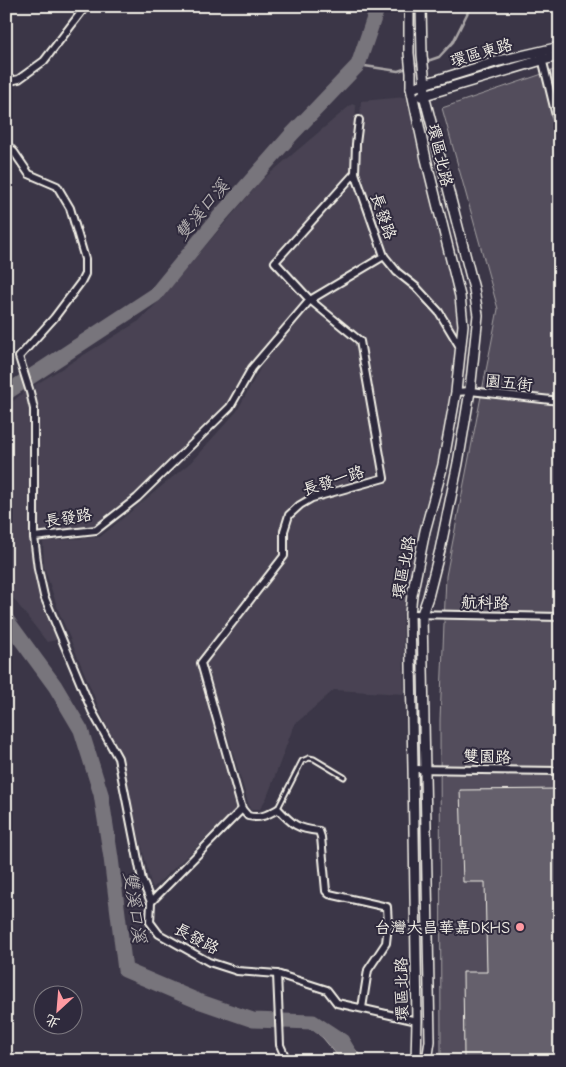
<svg xmlns="http://www.w3.org/2000/svg" width="566" height="1067" font-family="'Comic Neue','LXGW WenKai TC',sans-serif">
<rect width="100%" height="100%" fill="#3b3647"/>
<filter id="ink" filterUnits="userSpaceOnUse"><feTurbulence type="fractalNoise" baseFrequency=".02" numOctaves="2"/><feDisplacementMap in="SourceGraphic" scale="10" xChannelSelector="R" yChannelSelector="G"/><feConvolveMatrix kernelMatrix="1 2 1 2 8 2 1 2 1" color-interpolation-filters="sRGB"/></filter>
<g filter="url(#ink)">
<g fill="#484352">
<path d="M406,97L456,294L458,339L440,311L397,272L385,255L357,173L361,101Z"/>
<path d="M352,104L356,106L352,173L272,262L307,299L250,366L226,406L139,490L96,526L38,532V409L35,385L139,321L155,305L261,181Z"/>
<path d="M354,177L382,255L311,299L278,262Z"/>
<path d="M383,258L416,288L437,313L457,348L438,467L418,546L403,617L404,694L334,690L294,725L272,784L267,797L260,809H250L230,743L205,665L285,562L288,530L293,516L315,501L387,482L362,340L313,299Z"/>
<path d="M310,303L356,343L379,475L313,494L287,510L281,527L279,556L197,665L238,808L153,888L151,884L119,756L59,612L44,567L43,541L100,537L191,462L237,411L262,365Z"/>
<path d="M26,390L29,407L31,462L29,503L30,541L34,573L53,631L56,636V640L47,642L6,589V407Z"/>
</g>
<path fill="#534e5c" stroke="#a4a0a2" d="M560,68V1061H441L440,720L446,576L498,309L442,108Z"/>
<path fill="#78747b" stroke="#aaa6a7" d="M321,1022C337,1032 355,1044 363,1061H342L323,1038L312,1029Z"/>
<g fill="none" stroke-linecap="round" stroke-linejoin="round">
<path stroke="#c2bfbc" stroke-width="1" d="M346,1061C345,1053 337,1046 332,1040L333,1037L337,1038L357,1061"/>
<g stroke="#aaa6a7" stroke-width="2.5">
<path d="M358,65L398,71L407,68"/>
<path d="M413,66L439,57L453,42L471,6"/>
</g>
<g stroke="#78747b" stroke-width="15">
<path d="M6,393L155,295L219,217L292,134L358,65L376,12L377,6"/>
<path d="M6,619L55,686L81,730L101,794L111,858L125,970L198,1001L253,1020L313,1022L342,1041L354,1061"/>
</g>
</g>
<path fill="#65616c" stroke="#f4f1e8" d="M560,789V1060L464,1058L463,972H487L485,882H463L460,790Z"/>
<g fill="none" stroke-linecap="round" stroke-linejoin="round">
<defs>
<path id="service" d="M278,808L302,761L309,758L314,759L344,777"/>
<g id="minor">
<path d="M542,58L560,132"/>
<path d="M6,82L19,79L44,61L86,6"/>
<path d="M359,120L356,144L355,173L384,256L397,272L416,287L439,312L460,347"/>
<path d="M6,144L14,152L29,174L57,186L70,208L85,259V274L81,282L54,318L19,357L30,392L34,409V537L38,569L44,596L92,711L118,758L142,880L151,902L150,922L159,934L209,962L237,971L277,974L327,990L337,1003L417,1021"/>
<path d="M456,392L470,391L560,401"/>
<path d="M34,537L96,530L137,498L230,407L252,368L310,300L384,256"/>
<path d="M410,614L560,617"/>
<path d="M413,769L560,771"/>
<path d="M242,809L248,816C260,819 267,815 278,809C292,824 297,829 319,831L321,837L326,891L329,894L387,907L388,925L386,943L368,970L362,1008"/>
<path d="M151,902L242,809L201,663L284,556V531L289,515L300,505L312,498L384,478L360,341L310,300L275,262L355,173"/>
<path d="M277,974L280,1045L287,1061"/>
</g>
<g id="tertiary">
<path d="M409,6V53L411,73V88L426,159L460,296L463,325L456,392L443,465L425,531L412,595L410,614L413,769L417,1021L416,1061"/>
<path d="M421,6L422,55L425,84L424,95L474,289L478,315L470,391L458,463L440,550L428,597L422,614L430,1041L427,1061"/>
<path d="M411,88L499,61L560,47"/>
<path d="M421,96L542,60L560,56"/>
</g>
</defs>
<use href="#service" stroke="#f4f1e8" stroke-width="7"/>
<use href="#minor" stroke="#f4f1e8" stroke-width="10"/>
<use href="#tertiary" stroke="#f4f1e8" stroke-width="12"/>
<use href="#service" stroke="#2f2a3d" stroke-width="3"/>
<use href="#minor" stroke="#2f2a3d" stroke-width="6"/>
<use href="#tertiary" stroke="#2f2a3d" stroke-width="9"/>
</g>
</g>
<circle fill="#ff9aa2" stroke="#2f2a3d" stroke-width="2" cx="520" cy="927" r="5"/>
<g text-anchor="middle" stroke-width="4" stroke-linejoin="round" paint-order="stroke">
<g font-size="16" fill="#f4f1e8" stroke="#2f2a3d">
<text transform="translate(481 52) rotate(-16)" y="6">環區東路</text>
<text transform="translate(441 155) rotate(77)" y="6">環區北路</text>
<text transform="translate(384 216) rotate(71)" y="6">長發路</text>
<text transform="translate(509 382) rotate(6)" y="6">園五街</text>
<text transform="translate(333 480) rotate(-18)" y="6">長發一路</text>
<text transform="translate(68 517) rotate(-9)" y="6">長發路</text>
<text transform="translate(403 567) rotate(-79)" y="6">環區北路</text>
<text transform="translate(485 602) rotate(1)" y="6">航科路</text>
<text transform="translate(487 756) rotate(1)" y="6">雙園路</text>
<text transform="translate(197 938) rotate(28)" y="6">長發路</text>
<text transform="translate(401 989) rotate(-91)" y="6">環區北路</text>
</g>
<g font-size="16" fill="#f4f1e8" stroke="#2f2a3d" text-anchor="end">
<text x="510" y="933">台灣大昌華嘉DKHS</text>
</g>
<g font-size="18" font-style="italic" fill="#b6b2b2" stroke="#2f2a3d">
<text transform="translate(202 210) rotate(-50)" y="6">雙溪口溪</text>
<text transform="translate(135 907) rotate(82)" y="6">雙溪口溪</text>
</g>
</g>
<rect width="566" height="1067" fill="none" stroke="#2f2a3d" stroke-width="25"/>
<rect x="12" y="12" width="541" height="1042" fill="none" stroke="#f4f1e8" stroke-width="2" filter="url(#ink)"/>
<g transform="translate(58 1010) rotate(206)"><circle r="24" fill="#2f2a3d" stroke="#7e7a81"/>
<path d="M0-4L9 19L0 12L-9 19Z" fill="#ff9aa2"/>
<text y="-8" font-size="14" font-weight="bold" text-anchor="middle" fill="#f4f1e8">北</text>
</g>
</svg>
